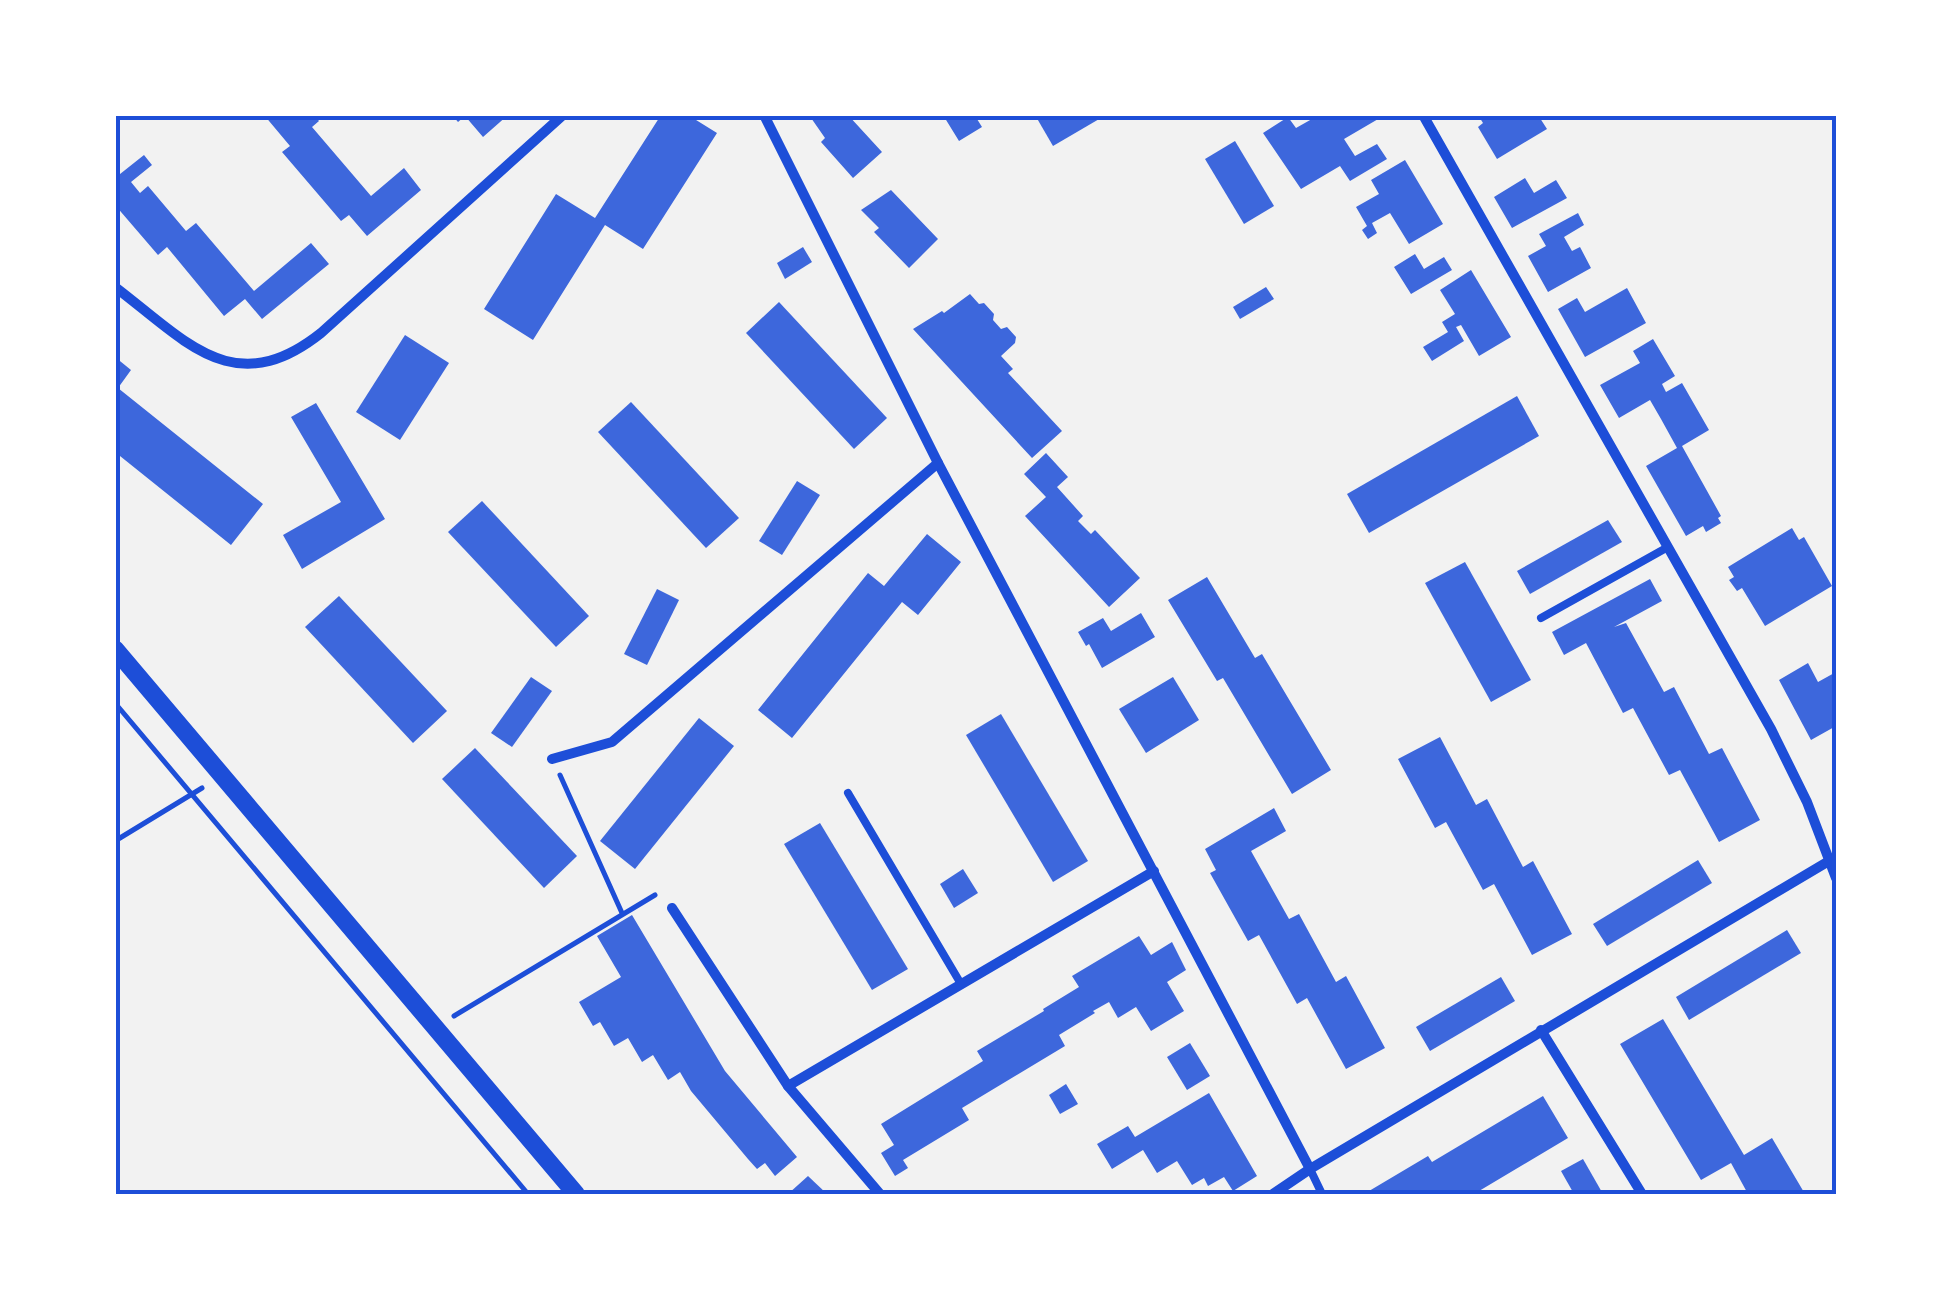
<svg xmlns="http://www.w3.org/2000/svg" width="1951" height="1309" font-family="Cabin,sans-serif">
<rect width="100%" height="100%" fill="#f2f2f2"/>
<g fill="#3d67dc">
<path d="M264,115H314L319,121L312,127L371,196L404,168L421,190L367,236L349,215L341,221L282,152L290,146Z"/>
<path d="M452,115H508L483,137L465,116L458,122Z"/>
<path d="M661,115H688L717,133L643,249L605,225L533,340L484,309L556,194L595,218Z"/>
<path d="M809,115H848L882,152L853,178L821,142L825,138Z"/>
<path d="M943,115H984L977,119L982,127L959,141Z"/>
<path d="M1035,115H1106L1053,146Z"/>
<path d="M1319,115H1385L1344,139L1355,156L1377,144L1387,159L1350,181L1340,166L1301,189L1263,133L1288,117L1296,128Z"/>
<path d="M1478,115H1538L1547,129L1497,159L1478,127L1483,123Z"/>
<path d="M1235,141L1274,206L1244,224L1205,159Z"/>
<path d="M144,155L152,165L131,182L140,193L148,186L186,231L196,223L254,291L311,243L329,264L262,319L245,299L224,316L167,247L158,255L115,205V178Z"/>
<path d="M1405,160L1443,224L1409,244L1390,213L1372,223L1377,233L1368,239L1362,230L1367,226L1356,207L1379,194L1371,180Z"/>
<path d="M1525,178L1534,193L1556,180L1567,198L1512,228L1494,197Z"/>
<path d="M891,190L938,239L909,268L874,232L879,228L861,210Z"/>
<path d="M1578,213L1584,225L1564,237L1572,251L1580,247L1591,268L1548,292L1528,256L1546,246L1539,234Z"/>
<path d="M803,247L812,262L785,279L777,263Z"/>
<path d="M1415,254L1424,269L1444,257L1452,270L1411,294L1394,267Z"/>
<path d="M1471,270L1511,337L1479,356L1461,325L1456,327L1464,341L1432,361L1423,347L1448,332L1442,322L1455,314L1440,290Z"/>
<path d="M1266,287L1274,299L1240,319L1233,307Z"/>
<path d="M1627,288L1646,323L1585,357L1558,309L1577,298L1585,312Z"/>
<path d="M970,294L979,304L984,303L994,314L993,320L1001,329L1007,327L1016,337L1015,343L1001,356L1013,369L1008,373L1062,431L1032,458L913,329L942,311L944,313Z"/>
<path d="M779,302L887,418L854,449L746,333Z"/>
<path d="M405,335L449,363L400,440L356,412Z"/>
<path d="M1653,339L1675,376L1662,384L1666,392L1682,383L1709,430L1682,446L1721,516L1718,518L1721,523L1706,532L1703,526L1686,536L1646,466L1677,448L1661,419L1650,400L1619,418L1600,385L1640,363L1633,351Z"/>
<path d="M115,357L131,370L118,388L263,504L231,545L115,452Z"/>
<path d="M1517,396L1539,436L1369,533L1347,494Z"/>
<path d="M631,402L739,518L706,548L598,432Z"/>
<path d="M316,403L385,519L302,569L283,535L341,502L291,417Z"/>
<path d="M1046,453L1068,477L1057,487L1083,516L1078,521L1091,534L1095,530L1140,578L1109,607L1025,516L1046,497L1024,474Z"/>
<path d="M797,481L820,495L782,555L759,541Z"/>
<path d="M482,501L589,616L556,647L448,532Z"/>
<path d="M1608,520L1622,542L1530,594L1517,571Z"/>
<path d="M1792,528L1799,540L1804,537L1832,586L1765,626L1742,588L1737,591L1729,580L1734,577L1728,567Z"/>
<path d="M927,534L961,562L918,615L902,602L792,738L758,710L868,573L884,586Z"/>
<path d="M1465,562L1531,680L1491,702L1425,583Z"/>
<path d="M1207,577L1255,658L1262,654L1331,770L1292,794L1223,678L1217,681L1168,600Z"/>
<path d="M1650,579L1662,601L1614,627L1626,623L1664,692L1674,687L1709,754L1722,748L1760,820L1719,842L1680,770L1669,775L1633,708L1623,713L1586,643L1564,655L1552,632Z"/>
<path d="M657,589L679,600L647,665L624,654Z"/>
<path d="M339,596L447,711L413,743L305,627Z"/>
<path d="M1141,613L1155,637L1102,668L1089,644L1086,646L1078,632L1103,618L1111,631Z"/>
<path d="M1808,663L1818,682L1836,672V726L1811,740L1779,680Z"/>
<path d="M531,677L552,691L512,747L491,733Z"/>
<path d="M1173,677L1199,720L1146,753L1119,709Z"/>
<path d="M1001,714L1088,861L1053,882L966,735Z"/>
<path d="M699,718L734,746L635,869L600,841Z"/>
<path d="M1440,737L1476,805L1487,799L1523,867L1533,861L1572,934L1532,955L1494,884L1483,890L1446,822L1435,828L1398,759Z"/>
<path d="M475,748L577,856L544,888L442,779Z"/>
<path d="M1274,808L1286,831L1251,851L1289,919L1299,914L1336,982L1346,976L1385,1048L1346,1069L1307,998L1297,1004L1259,935L1248,941L1210,873L1216,870L1205,849Z"/>
<path d="M820,823L908,969L872,990L784,844Z"/>
<path d="M1698,860L1712,883L1607,946L1593,924Z"/>
<path d="M963,869L978,893L954,908L940,884Z"/>
<path d="M632,915L725,1071L797,1157L775,1176L765,1163L757,1169L748,1159L691,1091L680,1072L668,1080L653,1055L642,1062L628,1038L614,1046L600,1022L593,1026L579,1002L621,977L597,936Z"/>
<path d="M1787,930L1801,953L1689,1020L1676,997Z"/>
<path d="M1139,936L1151,955L1172,942L1186,970L1167,982L1184,1011L1151,1031L1136,1007L1118,1018L1109,1002L1093,1011L1095,1013L1059,1035L1065,1046L962,1108L969,1120L903,1160L908,1168L895,1176L881,1153L894,1145L881,1124L983,1061L977,1051L1044,1011L1043,1009L1079,987L1072,976Z"/>
<path d="M1501,977L1515,1001L1430,1051L1416,1027Z"/>
<path d="M1663,1019L1744,1155L1772,1138L1805,1194H1748L1731,1163L1701,1180L1620,1044Z"/>
<path d="M1190,1043L1210,1076L1187,1090L1167,1057Z"/>
<path d="M1066,1084L1078,1104L1060,1114L1049,1095Z"/>
<path d="M1209,1093L1257,1176L1233,1191L1224,1177L1208,1186L1204,1178L1192,1185L1177,1161L1157,1173L1143,1150L1112,1169L1097,1144L1128,1126L1135,1137Z"/>
<path d="M1543,1096L1568,1138L1474,1194H1364L1428,1156L1432,1162Z"/>
<path d="M1583,1159L1603,1194H1574L1561,1171Z"/>
<path d="M808,1176L827,1194H788Z"/>
</g>
<g fill="none" stroke-linecap="round" stroke-linejoin="round">
<g stroke="#1d4ed8" stroke-width="5">
<path d="M115,703L528,1194"/>
<path d="M560,775L622,913"/>
<path d="M115,841L202,788"/>
<path d="M454,1016L655,895"/>
</g>
<g stroke="#1d4ed8" stroke-width="8">
<path d="M1541,618L1668,547"/>
<path d="M848,793L961,984"/>
<path d="M1310,1169L1322,1194"/>
</g>
<g stroke="#1d4ed8" stroke-width="10">
<path d="M764,115L938,463L1310,1169"/>
<path d="M1423,115L1771,729L1807,802L1836,878"/>
<path d="M115,287C186,341 234,402 321,333L563,115"/>
<path d="M552,759L612,742L938,463"/>
<path d="M672,908L788,1086L880,1194"/>
<path d="M1541,1030L1642,1194"/>
<path d="M788,1086L1154,871"/>
<path d="M1273,1194L1310,1169L1834,858"/>
</g>
<path stroke="#1d4ed8" stroke-width="18" d="M115,649L576,1194"/>
</g>
<rect width="1951" height="1309" fill="none" stroke="#ffffff" stroke-width="235"/>
<rect x="118" y="118" width="1716" height="1074" fill="none" stroke="#1d4ed8" stroke-width="4"/>
</svg>
